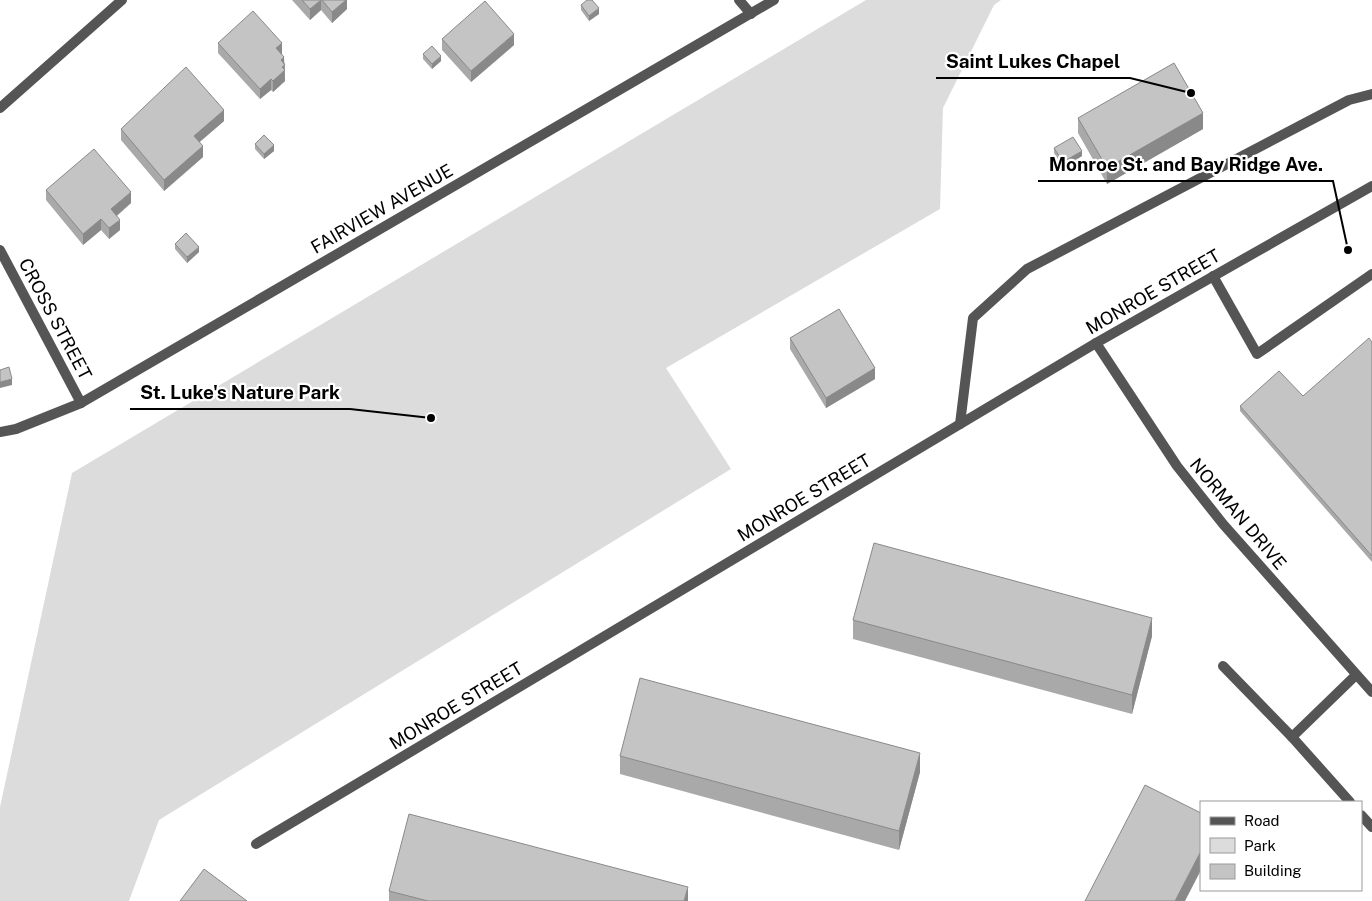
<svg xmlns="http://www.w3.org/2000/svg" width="1372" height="901" font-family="'Public Sans',sans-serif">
<rect width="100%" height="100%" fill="#fff"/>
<path fill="#dcdcdc" d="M866,0H1001L994,5L943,108L940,209L666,368L731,469L159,820L129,901H0V807L72,473Z"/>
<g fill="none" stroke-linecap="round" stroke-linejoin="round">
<g stroke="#555" stroke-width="10">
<path d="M1213,276L1257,354L1372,274"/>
<path d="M960,424L973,318L1027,269L1349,100L1372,94"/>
<path d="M1223,666L1292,737L1350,802"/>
<path d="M1292,737L1356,675"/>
<path d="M1361,815L1372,827"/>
</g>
<g stroke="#555" stroke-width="10">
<path d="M739,0L751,14"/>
<path d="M0,108L122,0"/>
<path d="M0,250L81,403"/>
<path d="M1096,343L1177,466L1223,524L1372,692"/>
<path d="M0,432L16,429L81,403L774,0"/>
<path d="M256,844L1096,343L1372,186"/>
</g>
</g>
<g fill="#a9a9a9">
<path d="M292,0H347V9L332,23L321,10L310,20Z"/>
<path d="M581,5L599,14L589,21L581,10Z"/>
<path d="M442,39L514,45L471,82L442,50Z"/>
<path d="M218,43L282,54L285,65V81L273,92L271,90L260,99L218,53Z"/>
<path d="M423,54L441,61L432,69L423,59Z"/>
<path d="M1078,118L1203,129L1107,184L1078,133Z"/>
<path d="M224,121L199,142L203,157L164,191L121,140V129Z"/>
<path d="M255,144L274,151L264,159L255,149Z"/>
<path d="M1054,148L1082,156L1063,168L1054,153Z"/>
<path d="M46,190L131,203L117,216L120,230L109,239L101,230L83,245L46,200Z"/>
<path d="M175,244L199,252L187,263L175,249Z"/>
<path d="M790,338L875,379L826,408L790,349Z"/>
<path d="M1372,342V562L1240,411V406L1303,396Z"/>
<path d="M853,620L1152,636L1132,714L853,639Z"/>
<path d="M620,756L920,772L899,850L620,774Z"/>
<path d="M389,891L688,901H389Z"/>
</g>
<g fill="#898989">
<path d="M321,0V10L310,20V9Z"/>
<path d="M346,0H347V9L332,23V12Z"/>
<path d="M599,8V14L589,21V16Z"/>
<path d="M514,34V45L471,82V71Z"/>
<path d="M282,43V54L276,59V48Z"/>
<path d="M441,56V61L432,69V64Z"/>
<path d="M284,57L285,81L273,92V81L281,60Z"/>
<path d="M271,79V90L260,99V89Z"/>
<path d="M224,110V121L194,147V136Z"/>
<path d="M1203,113V129L1107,184V168Z"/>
<path d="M274,145V151L264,159V154Z"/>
<path d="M203,146V157L164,191V180Z"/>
<path d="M1082,151V156L1063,168V162Z"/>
<path d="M131,192V203L111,220V209Z"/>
<path d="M101,219V230L83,245V234Z"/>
<path d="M120,220V230L109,239V228Z"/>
<path d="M199,247V252L187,263V257Z"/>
<path d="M875,368V379L826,408V398Z"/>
<path d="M12,379V385L0,388V382Z"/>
<path d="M1152,618V636L1132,714V695Z"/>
<path d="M920,753V772L899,850V831Z"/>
<path d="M1201,851V870L1185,901H1175Z"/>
<path d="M688,887V901H684Z"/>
</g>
<g fill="#c4c4c4" stroke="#898989">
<path d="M302,0H321L310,9Z"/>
<path d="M322,0H346L332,12Z"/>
<path d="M587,0H592L599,8L589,16L581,5Z"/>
<path d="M485,1L514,34L471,71L442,39Z"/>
<path d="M253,11L282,43L276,48L284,57L281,60L285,65L282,67L285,70L273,81L271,79L260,89L218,43Z"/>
<path d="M432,46L441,56L432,64L423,54Z"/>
<path d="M1174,63L1203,113L1107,168L1078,118Z"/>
<path d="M186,67L224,110L194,136L203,146L164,180L121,129Z"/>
<path d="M264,135L274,145L264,154L255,144Z"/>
<path d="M1073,137L1082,151L1063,162L1054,148Z"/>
<path d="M94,149L131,192L111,209L120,220L109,228L101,219L83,234L46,190Z"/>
<path d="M186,233L199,247L187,257L175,244Z"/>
<path d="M839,309L875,368L826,398L790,338Z"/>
<path d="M1369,338L1372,342V556L1240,406L1279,371L1303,396Z"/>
<path d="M9,367L12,379L0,382V370Z"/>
<path d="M874,543L1152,618L1132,695L853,620Z"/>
<path d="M640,678L920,753L899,831L620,756Z"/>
<path d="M1145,785L1201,813V851L1175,901H1085Z"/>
<path d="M409,814L688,887L684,901H428L389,891Z"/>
<path d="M204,869L247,901H180Z"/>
</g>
<g text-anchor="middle" stroke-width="4.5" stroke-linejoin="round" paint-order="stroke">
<g font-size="18" fill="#000" stroke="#fff">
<text transform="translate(382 209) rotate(-30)" y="6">FAIRVIEW AVENUE</text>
<text transform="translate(1153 292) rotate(-30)" y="6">MONROE STREET</text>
<text transform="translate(55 319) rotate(62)" y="6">CROSS STREET</text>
<text transform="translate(804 498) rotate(-31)" y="6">MONROE STREET</text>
<text transform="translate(1238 514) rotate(50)" y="6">NORMAN DRIVE</text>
<text transform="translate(456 706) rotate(-31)" y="6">MONROE STREET</text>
</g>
</g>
<path fill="none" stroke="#000" stroke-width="2" d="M1191 93L1130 78H936M1348 250L1333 181H1038M431 418L350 409H130"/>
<g fill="#000" stroke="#fff" stroke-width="2">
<circle cx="1191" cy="93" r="5"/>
<circle cx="1348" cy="250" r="5"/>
<circle cx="431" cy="418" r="5"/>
</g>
<g font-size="19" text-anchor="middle" font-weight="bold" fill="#000" stroke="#fff" stroke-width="4.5" stroke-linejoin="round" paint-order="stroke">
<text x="1033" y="68">Saint Lukes Chapel</text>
<text x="1186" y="171">Monroe St. and Bay Ridge Ave.</text>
<text x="240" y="399">St. Luke's Nature Park</text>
</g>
<rect x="1200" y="801" width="162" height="90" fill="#ffffff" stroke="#999999"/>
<rect x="1210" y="817" width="25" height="8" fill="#555555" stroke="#999999"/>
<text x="1244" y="826" font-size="15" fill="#000000">Road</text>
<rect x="1210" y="838" width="25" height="15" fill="#dcdcdc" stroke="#999999"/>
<text x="1244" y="851" font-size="15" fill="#000000">Park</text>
<rect x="1210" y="864" width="25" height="15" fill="#c4c4c4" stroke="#999999"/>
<text x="1244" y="876" font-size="15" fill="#000000">Building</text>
</svg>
